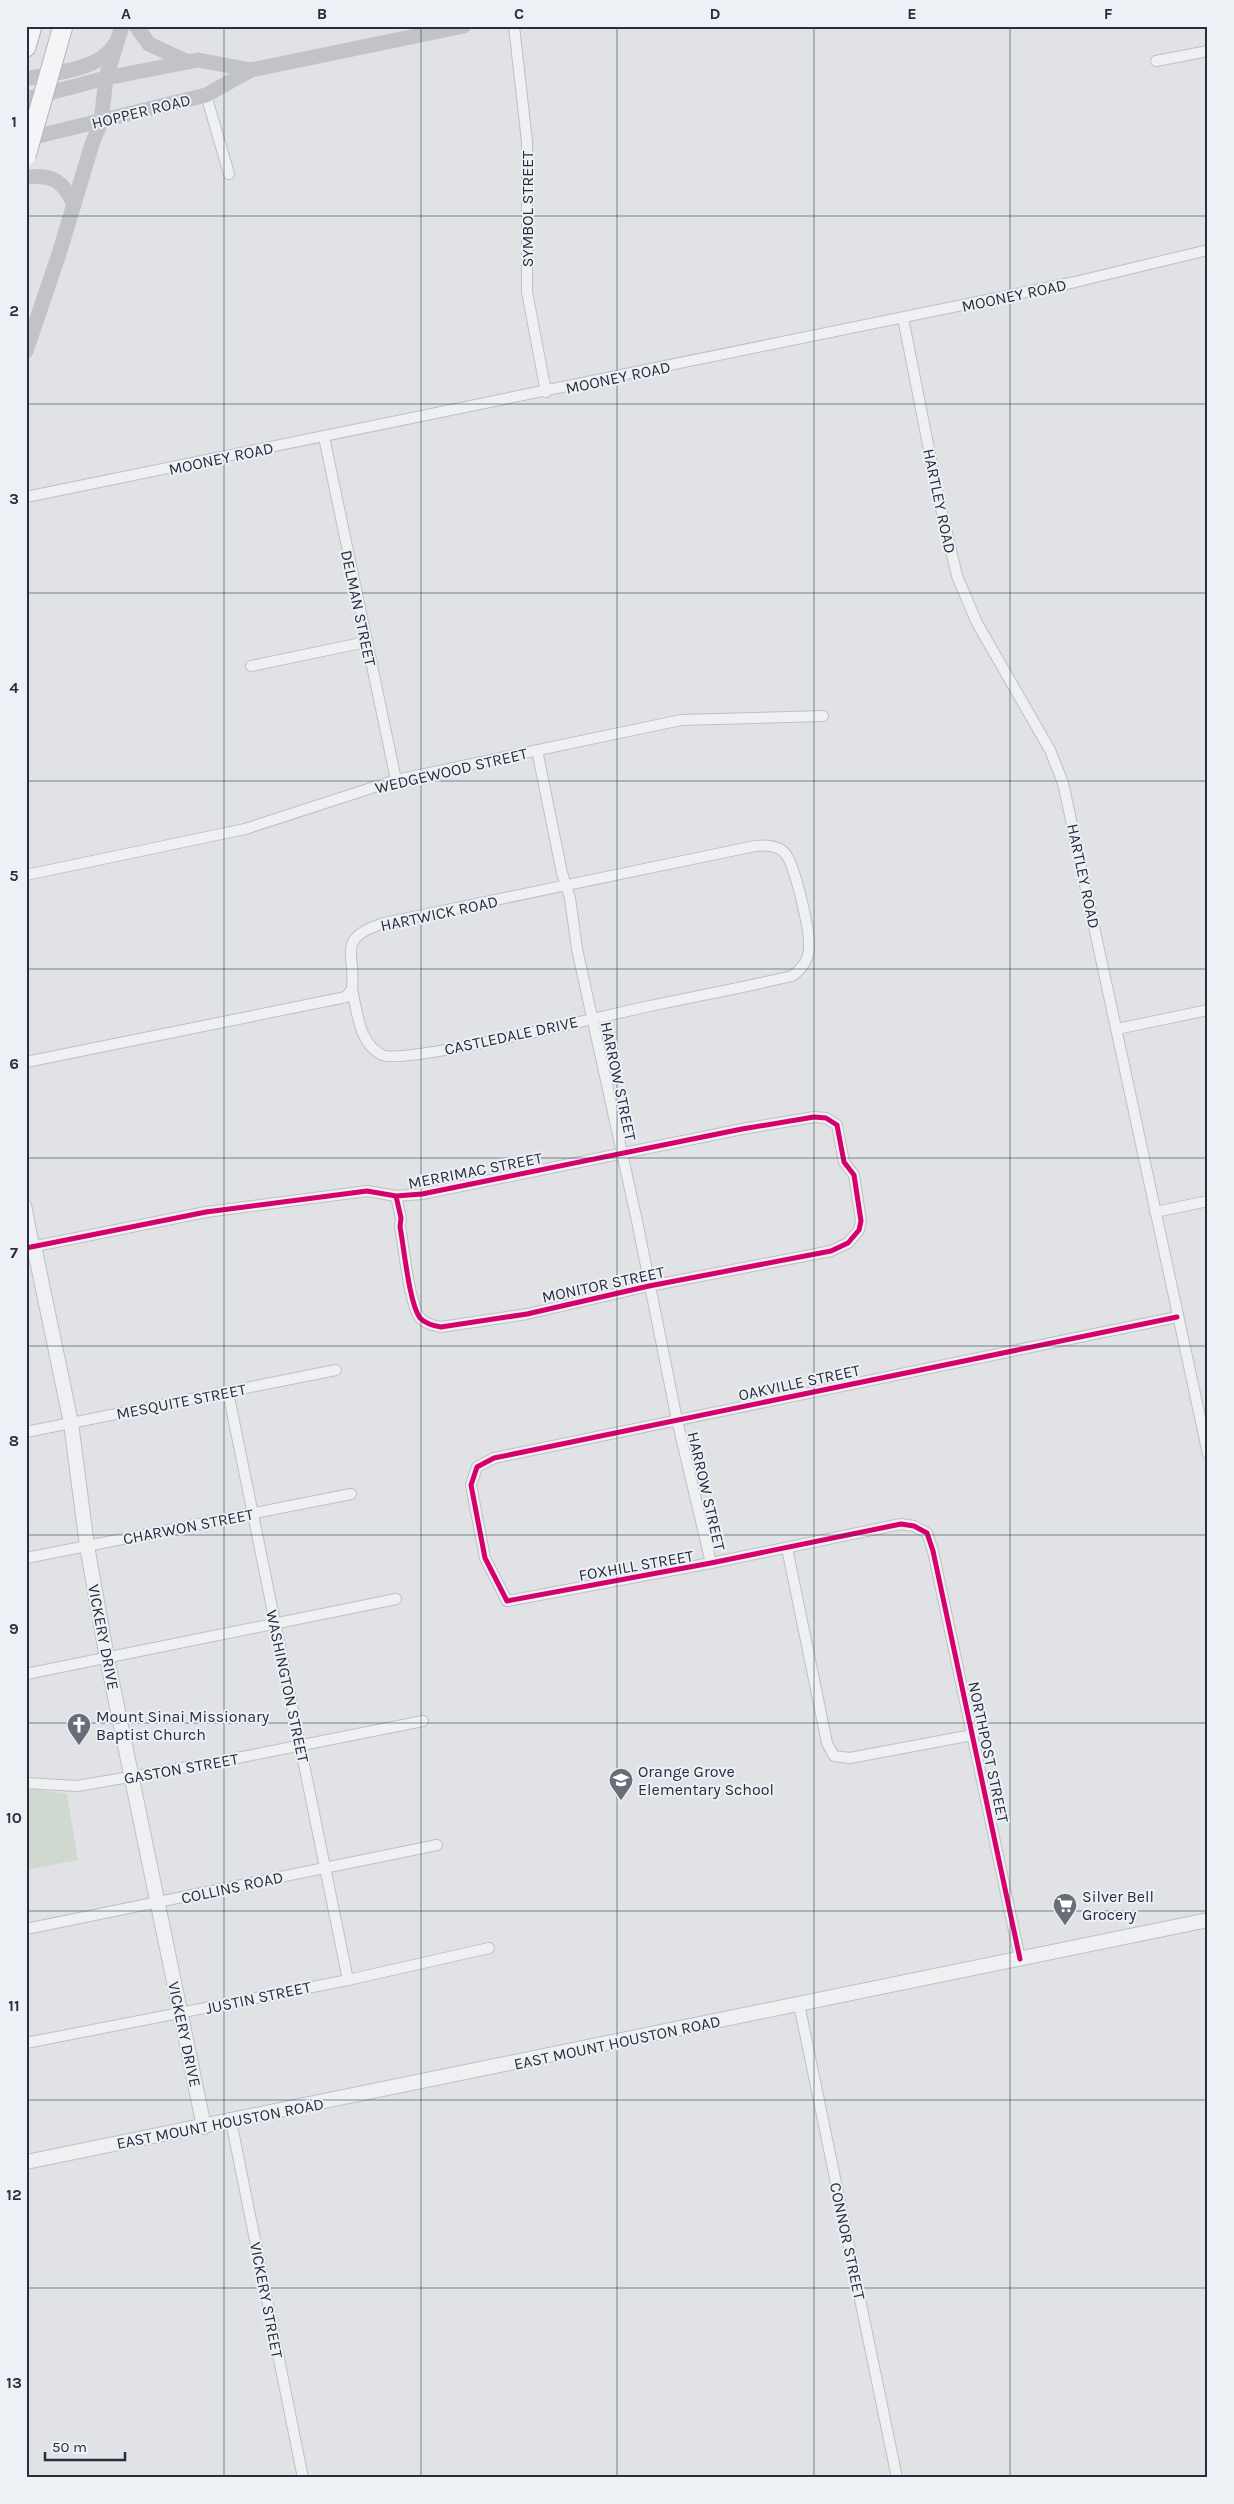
<svg xmlns="http://www.w3.org/2000/svg" width="1234" height="2504" font-family="Karla,sans-serif">
<rect width="100%" height="100%" fill="#e0e2e5"/>
<path fill="#d0d9d0" d="M26,1788L67,1794L78,1860L26,1870Z"/>
<g fill="none" stroke-linecap="round" stroke-linejoin="round">
<defs>
<g id="minor">
<path d="M514,26L527,142V292L546,392"/>
<path d="M1156,61L1208,51"/>
<path d="M206,95L229,174"/>
<path d="M903,318L939,500L957,576L977,623L1050,750L1063,783L1208,1454"/>
<path d="M324,437L396,780"/>
<path d="M26,497L1075,282L1208,250"/>
<path d="M251,666L366,642"/>
<path d="M537,750L562,873L570,898L577,949L637,1221L677,1420L711,1563"/>
<path d="M26,875L245,829L396,780L681,720L823,716"/>
<path d="M1117,1029L1208,1010"/>
<path d="M26,1062L346,997L352,989C356,952 335,939 384,923L755,846C764,845 776,845 784,852C795,863 809,928 809,944C810,958 802,969 792,976C745,987 697,996 650,1006C611,1014 406,1065 382,1055C359,1044 357,1011 352,989"/>
<path d="M26,1205L34,1246"/>
<path d="M1155,1212L1208,1201"/>
<path d="M26,1248L206,1212L367,1191L396,1196L422,1194L742,1129L814,1117L826,1118L837,1125L844,1162L854,1175L861,1221L859,1230L848,1243L831,1251L649,1286L527,1314L441,1327C434,1326 425,1323 420,1318C409,1303 404,1247 400,1227L401,1218L396,1196"/>
<path d="M228,1392L348,1980"/>
<path d="M26,1432L336,1370"/>
<path d="M787,1548L827,1743L834,1756L850,1758L972,1735"/>
<path d="M26,1558L351,1494"/>
<path d="M26,1674L396,1599"/>
<path d="M26,1783L77,1786L217,1762L423,1721"/>
<path d="M26,1929L437,1845"/>
<path d="M1020,1959L933,1551L927,1533L914,1526L901,1524L711,1563L507,1601L485,1558L471,1485L477,1467L494,1458L1177,1317"/>
<path d="M799,2004L897,2478"/>
<path d="M26,2043L348,1980L489,1948"/>
<path d="M231,2121L303,2478"/>
</g>
<g id="tertiary">
<path d="M34,1246L71,1423L87,1546L107,1658L204,2127"/>
<path d="M26,2162L1208,1920"/>
</g>
<path id="motorway" d="M26,47L32,26"/>
</defs>
<use href="#minor" stroke="#bec0c3" stroke-width="12"/>
<use href="#tertiary" stroke="#bec0c3" stroke-width="16"/>
<use href="#motorway" stroke="#b2b5ba" stroke-width="21"/>
<use href="#minor" stroke="#eff0f2" stroke-width="10"/>
<use href="#tertiary" stroke="#eff0f2" stroke-width="14"/>
<g stroke="#c1c3c8" stroke-width="15">
<path d="M136,26L149,44L188,62"/>
<path d="M26,79C55,72 99,71 115,44"/>
<path d="M26,99L106,78L198,60L251,70"/>
<path d="M26,139L206,95L251,70L464,26"/>
<path d="M26,177C52,174 64,181 74,205"/>
<path d="M26,351L59,254L92,144L101,122L106,78L122,26"/>
</g>
<use href="#motorway" stroke="#f4f5f6" stroke-width="19"/>
<defs>
<path id="motorway-bridge" d="M26,156L63,26"/>
</defs>
<use href="#motorway-bridge" stroke="#b2b5ba" stroke-width="21" stroke-linecap="butt"/>
<use href="#motorway-bridge" stroke="#f4f5f6" stroke-width="19"/>
<defs>
<g id="cycleway">
<path d="M26,1248L206,1212L367,1191L396,1196L422,1194L742,1129L814,1117L826,1118L837,1125L844,1162L854,1175L861,1221L859,1230L848,1243L831,1251L649,1286L527,1314L441,1327C434,1326 425,1323 420,1318C409,1303 404,1247 400,1227L401,1218L396,1196"/>
<path d="M1020,1959L933,1551L927,1533L914,1526L901,1524L711,1563L507,1601L485,1558L471,1485L477,1467L494,1458L1177,1317"/>
</g>
</defs>
<use href="#cycleway" stroke="#edf0f5" stroke-width="8"/>
<use href="#cycleway" stroke="#d6006c" stroke-width="5"/>
</g>
<path fill="none" stroke="#272e3e" stroke-width="1" stroke-opacity="0.55" d="M224,26V2478M421,26V2478M617,26V2478M814,26V2478M1010,26V2478M26,216H1208M26,404H1208M26,593H1208M26,781H1208M26,969H1208M26,1158H1208M26,1346H1208M26,1535H1208M26,1723H1208M26,1911H1208M26,2100H1208M26,2288H1208"/>
<defs>
<symbol id="church-pin" viewBox="-11 -11 22 30"><path d="M0 17L-7.5 6A9.5 9.5 0 1 1 7.5 6Z" fill="#686d78" stroke="#edf0f5"/><path d="M-1.2-6h2.4v3.5h3.3v2.4h-3.3V6h-2.4V-.1h-3.3v-2.4h3.3Z" fill="#fff"/></symbol>
<symbol id="school-pin" viewBox="-11 -11 22 30"><path d="M0 17L-7.5 6A9.5 9.5 0 1 1 7.5 6Z" fill="#686d78" stroke="#edf0f5"/><path d="M0-5L7-2L0 1L-7-2ZM-4 1L0 2.5L4 1V4Q0 6-4 4Z" fill="#fff"/></symbol>
<symbol id="supermarket-pin" viewBox="-11 -11 22 30"><path d="M0 17L-7.5 6A9.5 9.5 0 1 1 7.5 6Z" fill="#686d78" stroke="#edf0f5"/><path d="M-6-5.5h2.5l.6 2H6L4.5 2H-2.5L-4.4-4H-6ZM-1.5 3.2a1.3 1.3 0 1 0 .1 0ZM3 3.2a1.3 1.3 0 1 0 .1 0Z" fill="#fff"/></symbol>
</defs>
<g fill-rule="evenodd">
<use href="#church-pin" x="65" y="1711" width="28" height="38"/>
<use href="#school-pin" x="607" y="1766" width="28" height="38"/>
<use href="#supermarket-pin" x="1051" y="1891" width="28" height="38"/>
</g>
<g text-anchor="middle" stroke-width="4" stroke-linejoin="round" paint-order="stroke">
<g font-size="16" fill="#272e3e" stroke="#edf0f5">
<text transform="translate(141 111) rotate(-14)" y="6">HOPPER ROAD</text>
<text transform="translate(527 209) rotate(-90)" y="6">SYMBOL STREET</text>
<text transform="translate(1014 295) rotate(-12)" y="6">MOONEY ROAD</text>
<text transform="translate(618 377) rotate(-12)" y="6">MOONEY ROAD</text>
<text transform="translate(221 458) rotate(-12)" y="6">MOONEY ROAD</text>
<text transform="translate(940 501) rotate(78)" y="6">HARTLEY ROAD</text>
<text transform="translate(359 608) rotate(78)" y="6">DELMAN STREET</text>
<text transform="translate(451 770) rotate(-13)" y="6">WEDGEWOOD STREET</text>
<text transform="translate(1084 876) rotate(78)" y="6">HARTLEY ROAD</text>
<text transform="translate(439 913) rotate(-12)" y="6">HARTWICK ROAD</text>
<text transform="translate(511 1035) rotate(-12)" y="6">CASTLEDALE DRIVE</text>
<text transform="translate(619 1081) rotate(78)" y="6">HARROW STREET</text>
<text transform="translate(475 1170) rotate(-11)" y="6">MERRIMAC STREET</text>
<text transform="translate(603 1284) rotate(-12)" y="6">MONITOR STREET</text>
<text transform="translate(799 1382) rotate(-12)" y="6">OAKVILLE STREET</text>
<text transform="translate(181 1401) rotate(-11)" y="6">MESQUITE STREET</text>
<text transform="translate(707 1491) rotate(77)" y="6">HARROW STREET</text>
<text transform="translate(188 1526) rotate(-11)" y="6">CHARWON STREET</text>
<text transform="translate(636 1565) rotate(-10)" y="6">FOXHILL STREET</text>
<text transform="translate(104 1637) rotate(79)" y="6">VICKERY DRIVE</text>
<text transform="translate(288 1686) rotate(78)" y="6">WASHINGTON STREET</text>
<text transform="translate(989 1752) rotate(78)" y="6">NORTHPOST STREET</text>
<text transform="translate(181 1768) rotate(-10)" y="6">GASTON STREET</text>
<text transform="translate(232 1887) rotate(-12)" y="6">COLLINS ROAD</text>
<text transform="translate(258 1997) rotate(-12)" y="6">JUSTIN STREET</text>
<text transform="translate(185 2034) rotate(78)" y="6">VICKERY DRIVE</text>
<text transform="translate(617 2042) rotate(-12)" y="6">EAST MOUNT HOUSTON ROAD</text>
<text transform="translate(220 2123) rotate(-11)" y="6">EAST MOUNT HOUSTON ROAD</text>
<text transform="translate(848 2241) rotate(78)" y="6">CONNOR STREET</text>
<text transform="translate(267 2300) rotate(79)" y="6">VICKERY STREET</text>
</g>
<g font-size="16" fill="#272e3e" stroke="#edf0f5" text-anchor="start">
<text x="96" y="1722">Mount Sinai Missionary<tspan x="96" dy="18">Baptist Church</tspan></text>
<text x="638" y="1777">Orange Grove<tspan x="638" dy="18">Elementary School</tspan></text>
<text x="1082" y="1902">Silver Bell<tspan x="1082" dy="18">Grocery</tspan></text>
</g>
</g>
<rect width="1234" height="2504" fill="none" stroke="#edf0f5" stroke-width="55"/>
<path d="M45 2452v8h80v-8" fill="none" stroke="#272e3e" stroke-width="2.5"/>
<text x="52" y="2452" font-size="15" fill="#272e3e" stroke="#edf0f5" stroke-width="4" paint-order="stroke">50 m</text>
<rect x="28" y="28" width="1178" height="2448" fill="none" stroke="#272e3e" stroke-width="2"/>
<g font-size="16" text-anchor="middle" font-weight="bold" fill="#272e3e">
<text x="126" y="19">A</text>
<text x="322" y="19">B</text>
<text x="519" y="19">C</text>
<text x="715" y="19">D</text>
<text x="912" y="19">E</text>
<text x="1108" y="19">F</text>
<text x="14" y="127">1</text>
<text x="14" y="316">2</text>
<text x="14" y="504">3</text>
<text x="14" y="693">4</text>
<text x="14" y="881">5</text>
<text x="14" y="1069">6</text>
<text x="14" y="1258">7</text>
<text x="14" y="1446">8</text>
<text x="14" y="1634">9</text>
<text x="14" y="1823">10</text>
<text x="14" y="2011">11</text>
<text x="14" y="2200">12</text>
<text x="14" y="2388">13</text>
</g>
</svg>
